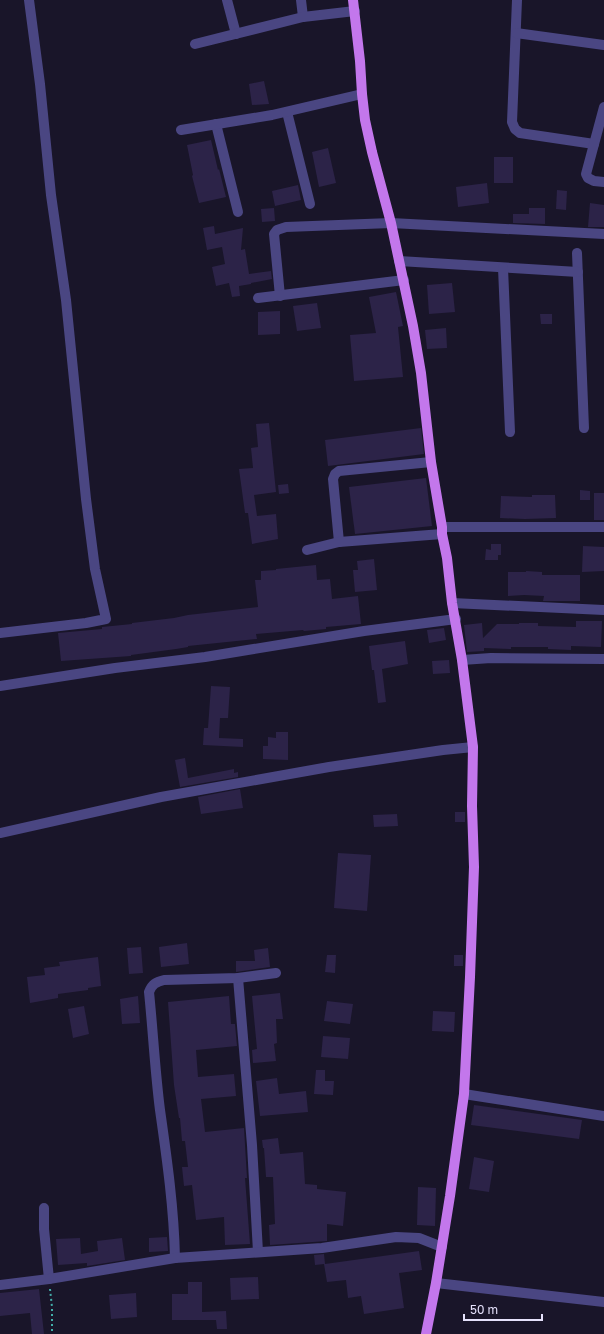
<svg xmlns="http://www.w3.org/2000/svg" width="604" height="1334" font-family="'Golos Text',sans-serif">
<rect width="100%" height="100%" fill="#191529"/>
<g fill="#2c2348">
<path d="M264,81L269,104L252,105L249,84Z"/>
<path d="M211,140L218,170L219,169L226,197L199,203L192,176L193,175L187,145Z"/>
<path d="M328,148L336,183L319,187L312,152Z"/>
<rect x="494" y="157" width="19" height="26"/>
<path d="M487,183L489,203L458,207L456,187Z"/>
<path d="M298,185L301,200L275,206L272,191Z"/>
<path d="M557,190L567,191L566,210L556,209Z"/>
<path d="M590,203L604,205V227H588Z"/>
<path d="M274,208L275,221L262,222L261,209Z"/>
<path d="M529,208H545V224L513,223V214H529Z"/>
<path d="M214,226L215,234L243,228L241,250L245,249L249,274L271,271L272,279L251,283V284L239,286L240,296L232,297L229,283L216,286L212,267L225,264L222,247L207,250L203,228Z"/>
<path d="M452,283L455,312L429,314L427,285Z"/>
<path d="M396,292L403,326L398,327L403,377L354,381L350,335L376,333L369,297Z"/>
<path d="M317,303L321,328L297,331L293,306Z"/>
<path d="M280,311V334L258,335V312Z"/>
<path d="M540,314H552V324H541Z"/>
<path d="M446,328L447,348L427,349L425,330Z"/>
<path d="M269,423L276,492L254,495L257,516L276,514L278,539L252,544L248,513H245L239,469L253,468L251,448L258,447L256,424Z"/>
<path d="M421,428L424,454L328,466L325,440Z"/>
<path d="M426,478L432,526L355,534L349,487Z"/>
<path d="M288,484L289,493L279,494L278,485Z"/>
<path d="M580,490L590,491V500H580Z"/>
<rect x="594" y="493" width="10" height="27"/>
<path d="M532,495H555L556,518L525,519L500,518L501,496L532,497Z"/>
<path d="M491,544H501V555H498V560H485L486,549L491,550Z"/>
<path d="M583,546L604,547V571L582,572Z"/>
<path d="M374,559L377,590L355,592L353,570H358L357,561Z"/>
<path d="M316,565L317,580L330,579L332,599L358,596L361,624L326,627V629L304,631L303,630L256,634L257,639L188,646V647L176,649L131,655V656L61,661L58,633L102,629V627L132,624V623L174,618L188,615L258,607L255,580H261V571L276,570V569Z"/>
<path d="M526,571L542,572V575H580V601H543L544,596L524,595L508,596V572H526Z"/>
<path d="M576,621H602L601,647L571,646V650L548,649V647H511V649L484,648V651L467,652L464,625L482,623L483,638L497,624H519V623H538V626L576,627Z"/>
<path d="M444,628L446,640L429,643L427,630Z"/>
<path d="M405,641L408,664L382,669L386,702L378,703L374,670H372L369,646Z"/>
<path d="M449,660L450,673L433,674L432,661Z"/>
<path d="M211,686L230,687L228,718H220L219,738L243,739V747L203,745L204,728H208Z"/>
<path d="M276,732H288V760L263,759V746H268V737L276,738Z"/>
<path d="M185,758L188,778L234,769V773L238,772V777L180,787L175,760Z"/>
<path d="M240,789L243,808L201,814L198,797Z"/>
<rect x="455" y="812" width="10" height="10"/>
<path d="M397,814L398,826L374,827L373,815Z"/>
<path d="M338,853L371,855L367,911L334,908Z"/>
<path d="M187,943L189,964L161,967L159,947Z"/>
<path d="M141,947L143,973L129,974L127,948Z"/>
<path d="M268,948L270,967L236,972V961H255L254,950Z"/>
<path d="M327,955H336L335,973L325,972Z"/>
<rect x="454" y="955" width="9" height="11"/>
<path d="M98,957L101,986L88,988V990L58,994V998L30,1003L27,977L45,975L44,968L60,966L59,962Z"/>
<path d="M280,993L283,1019H276L277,1043L274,1044L276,1061L253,1063L252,1050L257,1049L252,996Z"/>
<path d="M138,996L140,1023L122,1024L120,999Z"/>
<path d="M229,996L231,1024H235L237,1046L196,1050L198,1077L234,1074L236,1096L201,1099L205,1132L244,1128L247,1178H245L250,1244L225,1245L224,1217L196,1220L192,1185L184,1186L182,1167H188L185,1141H182L180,1118H179L174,1085L168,1002Z"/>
<path d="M327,1001L353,1004L350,1024L324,1021Z"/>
<path d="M84,1006L89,1034L73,1038L68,1009Z"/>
<path d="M433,1011L455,1012L454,1032L432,1031Z"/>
<path d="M323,1036L350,1038L348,1059L321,1057Z"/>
<path d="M316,1070H325V1081H334L333,1095L314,1094Z"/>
<path d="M277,1078L279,1094L306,1091L308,1112L260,1116L256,1081Z"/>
<path d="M474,1105L582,1120L579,1139L471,1125Z"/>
<path d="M278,1138L280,1154L303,1152L305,1184L317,1185V1189L346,1192L343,1226L327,1224V1241L270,1245L269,1225L275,1224L273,1177H266L264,1148H263L262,1140Z"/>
<path d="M474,1157L494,1161L489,1192L469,1189Z"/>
<path d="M418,1187L436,1188L435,1226L417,1225Z"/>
<path d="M167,1237L168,1251L149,1252V1238Z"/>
<path d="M80,1238L81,1254L98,1251L97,1241L122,1238L125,1260L87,1266V1263L58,1265L56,1239Z"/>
<path d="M419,1251L422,1270L399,1273L404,1308L364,1314L361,1296L348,1298L346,1280L327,1282L324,1264L315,1265L314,1255L324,1254L325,1264Z"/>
<path d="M258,1277L259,1299L231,1300L230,1278Z"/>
<path d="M188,1282H202V1312L226,1311L227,1329H217L216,1320H172V1294H188Z"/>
<path d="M39,1289L44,1334H32L30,1313L0,1316V1293Z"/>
<path d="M136,1293L137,1317L111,1319L109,1295Z"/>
</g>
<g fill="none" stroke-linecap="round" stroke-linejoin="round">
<path stroke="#43aeaa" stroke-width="2" stroke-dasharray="2 3" stroke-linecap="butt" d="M50,1289L52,1307V1334"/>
<g stroke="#4a4682" stroke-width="10">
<path d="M227,0L236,34"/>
<path d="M301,0L303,17"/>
<path d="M517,0L512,122L515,129L520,133L594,144"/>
<path d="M516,33L604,45"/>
<path d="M195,44L303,17L355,11"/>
<path d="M604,107L586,174L588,178L594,181L604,182"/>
<path d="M287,112L310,204"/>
<path d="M216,124L238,212"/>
<path d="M181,130L272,115L362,94"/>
<path d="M577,253L584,428"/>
<path d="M399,261L578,272"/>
<path d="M503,268L510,432"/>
<path d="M280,296L274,234L277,230L286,227L391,223L604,234"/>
<path d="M258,298L404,280"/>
<path d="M442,527H604"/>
<path d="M339,542L333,479L335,474L339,471L431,462"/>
<path d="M307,550L339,542L442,534"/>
<path d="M452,603L604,610"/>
<path d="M0,633L86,623L106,619L95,569L86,499L66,300L51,195L40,84L29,0"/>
<path d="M462,660L491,658L604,659"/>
<path d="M0,686L115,668L205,657L364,631L456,619"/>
<path d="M0,833L161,797L329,767L443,750L473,747"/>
<path d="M238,978L252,1145L258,1252"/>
<path d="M464,1094L604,1116"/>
<path d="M44,1208V1229L49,1279"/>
<path d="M175,1258C174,1209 167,1159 160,1110C155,1071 153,1031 149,992C152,984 156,982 164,980L238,978L276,973"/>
<path d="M436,1283L604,1302"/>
<path d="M0,1285L49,1279L175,1258L322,1248L396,1237L419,1238L442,1247"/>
</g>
<path stroke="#c377ec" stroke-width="10" d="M353,0L360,61L362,94L365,120L372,152L391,223L413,326L421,373L431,462L442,527V534L447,558L452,603L462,660L473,747L472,806L474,867L470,977L464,1094L450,1196L436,1283L426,1334"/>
</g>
<path d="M464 1314v6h78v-6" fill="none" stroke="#e5e1fb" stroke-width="2"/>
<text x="470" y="1314" font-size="12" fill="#e5e1fb" stroke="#191529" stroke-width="3" paint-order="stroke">50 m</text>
</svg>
